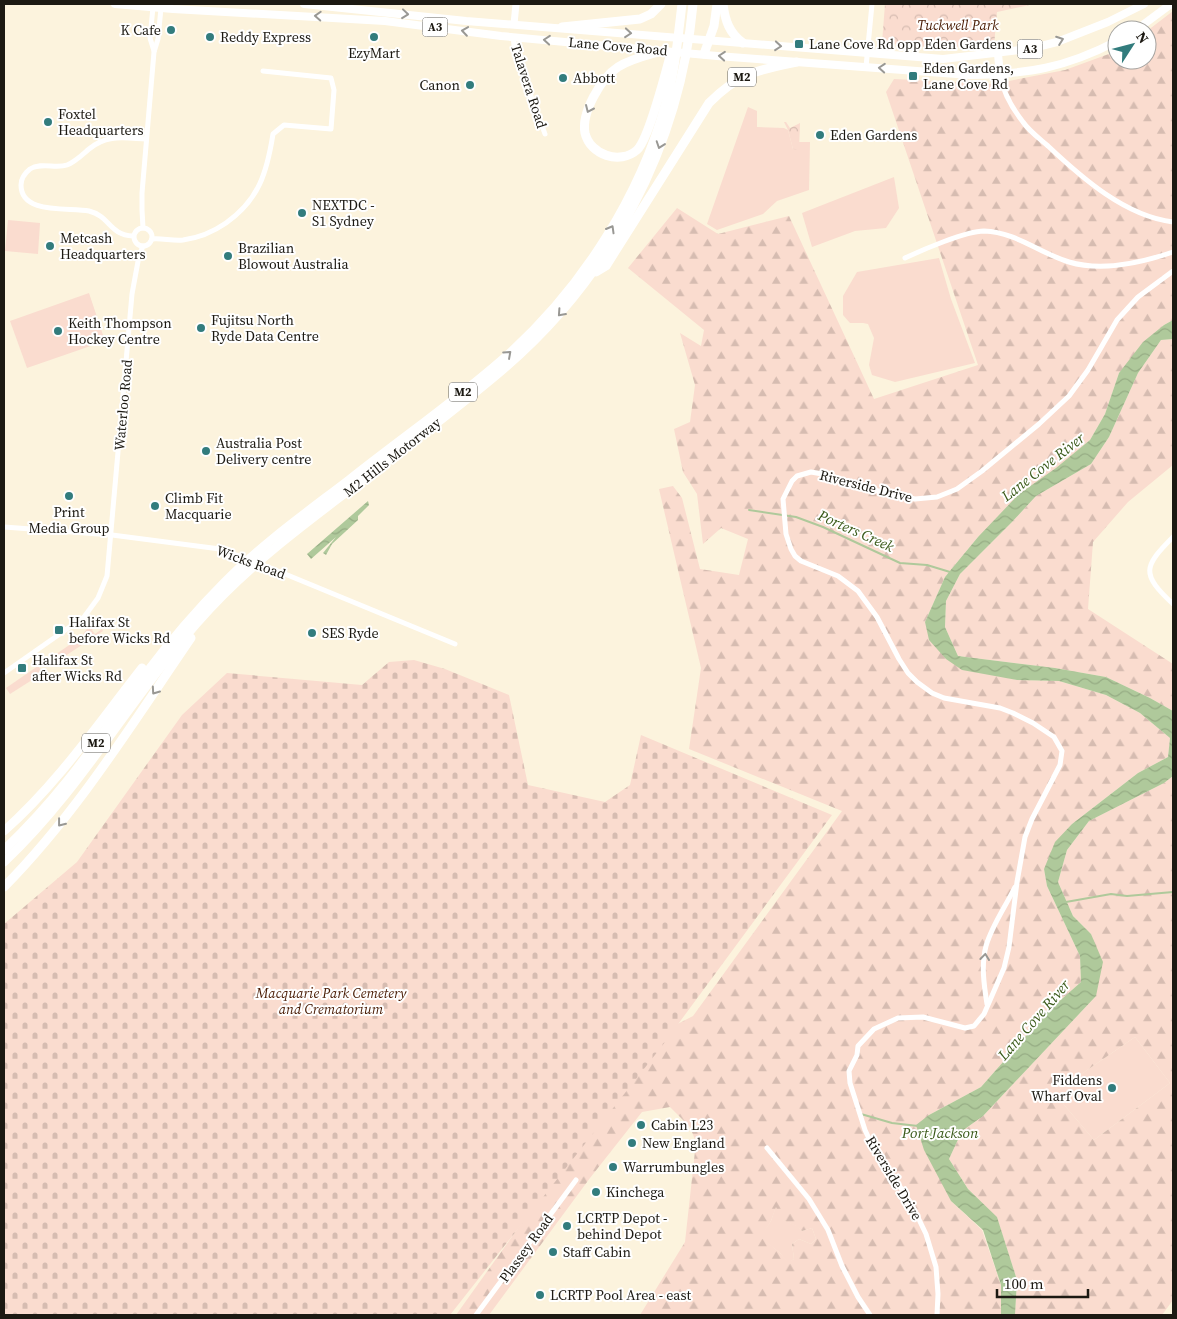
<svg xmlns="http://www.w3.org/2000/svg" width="1177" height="1319" font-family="'Source Serif 4',serif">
<defs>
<pattern id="forest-firs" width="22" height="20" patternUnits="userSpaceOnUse" patternTransform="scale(1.25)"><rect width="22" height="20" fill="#fadccf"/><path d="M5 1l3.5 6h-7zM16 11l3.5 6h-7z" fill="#d6bcb1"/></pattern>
<pattern id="cemetery-stones" width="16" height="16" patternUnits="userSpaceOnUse" patternTransform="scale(1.25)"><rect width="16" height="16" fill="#fadccf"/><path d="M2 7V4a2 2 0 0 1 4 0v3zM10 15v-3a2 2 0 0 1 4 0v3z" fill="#d6bcb1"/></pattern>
<pattern id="park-crowns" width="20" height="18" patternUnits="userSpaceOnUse" patternTransform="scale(1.25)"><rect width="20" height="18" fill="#fadccf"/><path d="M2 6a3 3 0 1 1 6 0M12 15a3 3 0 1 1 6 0" fill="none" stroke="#d6bcb1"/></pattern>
<pattern id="water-waves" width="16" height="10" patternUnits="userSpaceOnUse" patternTransform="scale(1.25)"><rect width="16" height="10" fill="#afc99b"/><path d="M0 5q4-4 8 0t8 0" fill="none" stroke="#96ac84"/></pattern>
</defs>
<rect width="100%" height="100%" fill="#fcf3dd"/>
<g fill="#fadccf">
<path d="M748,107L757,111V127L784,128L788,130L793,149H799V142H810L809,190L777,201L763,214L717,230L707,224Z"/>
<path d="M894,177L899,208L886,228L855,231L812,247L802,213Z"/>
<path d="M8,220L40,223L38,254L5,251Z"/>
<path d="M939,258L951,299L975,363L895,382L872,375L869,365L874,338L868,324L863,323H850L843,315V296L857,272Z"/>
<path d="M89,293L105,341L27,368L10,321Z"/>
<path d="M96,616L99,620L92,630L95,634L102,629L103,631L53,664L49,659L81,637Z"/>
<path d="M38,666L43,673L10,694L6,688Z"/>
<path d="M1135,1037L1170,1083L1094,1140L1054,1093Z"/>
<path d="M776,1206L783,1220L797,1226L802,1231L812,1228L816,1239L811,1244L799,1239L792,1244L794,1259L788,1263L780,1253L760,1237L771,1221Z"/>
</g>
<g fill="url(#forest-firs)" fill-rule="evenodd">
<path d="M1173,11V320L1164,325L1119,373L1105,414L1090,440L978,537L949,572L945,577L925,622L946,659L1017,680L1059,681L1106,695L1140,713L1170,738L1168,757L1138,773L1072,824L1044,869L1047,886L1080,956L1081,982L1046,1013L981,1087L929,1115L951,1201L982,1230L1001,1285V1315H640L685,1242L696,1142L690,1127L670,1107L642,1112L590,1178L489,1315H456L656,1035L693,1016L842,811L689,749L701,668L659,489L673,486L682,498L700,569L739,575L748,539L721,528L703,544L697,494L683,472L674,429L690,422L695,385L680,333L701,346L704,330L628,268L677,208L718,234L789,216L874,399L978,365L886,92L894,79L993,84L1065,70L1117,51V60H1147V31ZM776,1207L782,1220L796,1226L802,1231L812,1228L816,1239L811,1244L799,1239L792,1244L794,1259L788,1262L780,1253L761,1237L771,1221Z"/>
<path d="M1173,339V465L1128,502L1093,542L1088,609L1173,664V711L1150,698L1106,677L1055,668L958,656L945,627L946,601L960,574L1012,522L1036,496L1091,464L1109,437L1138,373L1161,340Z"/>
<path d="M1173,776V1300L1162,1315H1015L1017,1280L997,1218L968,1189L949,1159L962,1131L983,1116L1096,996L1091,934L1073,916L1058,882L1067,850L1089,821L1164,783ZM1135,1037L1170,1083L1094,1140L1054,1093Z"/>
</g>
<path fill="url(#cemetery-stones)" d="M414,660L445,669L509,695L528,785L605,802L630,785L641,735L832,815L662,1046L450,1315H4V924L77,862L182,715L227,673L362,685L389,662Z"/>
<g fill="url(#park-crowns)">
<path d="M885,4H1034L997,12L994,46L928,47L882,43Z"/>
<path d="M784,122H786L790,128L800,123L799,150L793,149L788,130Z"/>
</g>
<g fill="url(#water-waves)">
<path d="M1173,320V339L1161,340L1138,373L1109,437L1091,464L1036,496L1012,522L960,574L946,601L945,627L958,656L1055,668L1106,677L1150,698L1173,711V776L1164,783L1089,821L1067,850L1058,882L1073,916L1091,934L1103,962L1096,996L983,1116L962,1131L949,1159L968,1189L997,1217L1017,1280L1015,1315H1001V1285L983,1230L951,1201L924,1150L916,1125L929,1115L981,1087L1046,1013L1081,982L1080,956L1047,886L1044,869L1055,842L1072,824L1138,773L1168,757L1170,738L1140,713L1106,695L1059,681L1017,680L962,670L946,659L929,640L925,622L945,577L949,572L978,537L1019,494L1056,468L1090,440L1105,414L1119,373L1143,342L1164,325Z"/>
<path d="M368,501L369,505L358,516V520L332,544L326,555L323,553L336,537L311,559L307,554Z"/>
</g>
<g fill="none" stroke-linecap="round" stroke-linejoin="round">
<g stroke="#afc99b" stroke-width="2">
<path d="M749,510L796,517L823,527L900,563L927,565L950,572"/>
<path d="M1066,902L1111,894L1127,896L1173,892"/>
<path d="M861,1114L892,1123L918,1126"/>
</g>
<g stroke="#fff" stroke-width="5">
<path d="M153,7L150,38L154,51"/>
<path d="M513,37L515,53L545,134"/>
<path d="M866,67L872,4"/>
<path d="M1000,75C1003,92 1012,108 1023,122C1029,131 1040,139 1048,146C1082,178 1125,216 1173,222"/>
<circle cx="143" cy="237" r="9"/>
<path d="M143,228L142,210V193L154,52L158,39L161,8"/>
<path d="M133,236C109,235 110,216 89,211C69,207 21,215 21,185C21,179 25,173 30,169C41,162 56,169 67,165C75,162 82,155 89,149C107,134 124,138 146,139"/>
<path d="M152,239C162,238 172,241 183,240C198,238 213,232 226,223C259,200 267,172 273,134L284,125L331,129L334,90L331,78L263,71"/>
<path d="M905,258C922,250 966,231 984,231C1016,232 1039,253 1069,262C1102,272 1141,263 1173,252"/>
<path d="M4,527L112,535L220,549L268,567L455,644"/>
<path d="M1173,537C1143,567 1141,574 1173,604"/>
<path d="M4,673L84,617L98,598L107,576L132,294L139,256L143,246"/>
<path d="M987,1004C984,985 981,965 986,946C992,925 1006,906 1015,887"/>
<path d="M767,1148L809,1199L828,1230L842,1266L858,1297L870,1315"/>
<path d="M476,1315L576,1180"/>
<path d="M937,1315L938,1294L936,1267L926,1234L912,1205L871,1143L865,1130L850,1083L849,1071L857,1055L858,1046L874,1029L898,1018L923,1017L965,1028L974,1026L984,1014L1004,968L1009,947L1017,882L1025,837L1032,819L1060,765L1062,751L1054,737L1033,723L1013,713L1000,708L944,698L932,693L917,682L908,673L899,659L877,617L858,591L838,576L801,561L795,556L791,549L786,534L783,499L792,481L797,476L811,472L828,475L878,491L915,499L937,497L957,489L982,471L1039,424L1069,396L1088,370L1117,320L1138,297L1173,271"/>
</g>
<path stroke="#fff" stroke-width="7" d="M514,24L516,4"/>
<g stroke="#fff" stroke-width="8">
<path d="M115,4L173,9L385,21L501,36L717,56L970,75C1028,74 1065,68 1117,41"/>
<path d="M304,4L466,21L943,59L1029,49L1057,42L1108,22L1144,4"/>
<path d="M1136,30L1171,4"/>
<path d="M998,54L1000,75"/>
</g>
<g stroke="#fff" stroke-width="9">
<path d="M723,4C725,20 729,33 743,43"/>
<path d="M562,27L640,19L651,14L661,4"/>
<path d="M665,50C649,55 632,58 618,67C601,78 581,113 585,133C590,155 620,165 637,150C649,139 666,71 671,53"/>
<path d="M704,54L714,26L717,4"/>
<path d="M596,272L606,266L709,103C739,73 757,70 797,62"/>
<path d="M4,831C58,783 98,724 142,668"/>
<path d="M4,850C27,828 48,805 68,780C95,747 118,710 144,676C169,643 195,612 224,583C262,544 306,513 349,480C403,437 460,398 511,352C583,286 640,197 666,103C675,71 678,37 682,4"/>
<path d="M4,862C89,782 141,677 223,595C259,559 299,528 340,497C394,456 449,415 501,371C610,279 680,146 693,4"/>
<path d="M4,887C77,813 132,724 191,638"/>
</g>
</g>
<defs><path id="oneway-chevron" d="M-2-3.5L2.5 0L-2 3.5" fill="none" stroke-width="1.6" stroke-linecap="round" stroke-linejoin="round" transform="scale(1.25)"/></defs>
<g stroke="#999894">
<use href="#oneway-chevron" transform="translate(405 14) rotate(6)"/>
<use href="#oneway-chevron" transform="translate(318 16) rotate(-177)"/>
<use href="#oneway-chevron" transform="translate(465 31) rotate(-172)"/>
<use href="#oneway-chevron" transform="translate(628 33) rotate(5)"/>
<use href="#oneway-chevron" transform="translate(547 40) rotate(-175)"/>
<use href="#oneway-chevron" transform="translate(1060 40) rotate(-20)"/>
<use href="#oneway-chevron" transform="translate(778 46) rotate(5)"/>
<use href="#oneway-chevron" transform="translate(722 56) rotate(-175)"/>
<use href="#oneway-chevron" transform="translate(882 68) rotate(-176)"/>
<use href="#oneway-chevron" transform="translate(589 109) rotate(114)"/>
<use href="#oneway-chevron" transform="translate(660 145) rotate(109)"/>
<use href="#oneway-chevron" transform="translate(611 229) rotate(-60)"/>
<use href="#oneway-chevron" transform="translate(561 313) rotate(132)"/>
<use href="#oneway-chevron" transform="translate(508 354) rotate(-42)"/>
<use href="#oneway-chevron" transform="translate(155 691) rotate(125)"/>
<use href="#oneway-chevron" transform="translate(61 823) rotate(128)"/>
<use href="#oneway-chevron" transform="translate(985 957) rotate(-83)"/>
</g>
<g fill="#327c7d" stroke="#fff" stroke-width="2">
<circle cx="171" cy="30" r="5"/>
<circle cx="210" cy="37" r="5"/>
<circle cx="374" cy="37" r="5"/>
<rect x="794" y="39" width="10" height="10" rx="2.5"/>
<rect x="908" y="71" width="10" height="10" rx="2.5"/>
<circle cx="563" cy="78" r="5"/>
<circle cx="470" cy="85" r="5"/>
<circle cx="48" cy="122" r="5"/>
<circle cx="820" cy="135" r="5"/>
<circle cx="302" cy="213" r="5"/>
<circle cx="50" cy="246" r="5"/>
<circle cx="228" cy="256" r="5"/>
<circle cx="201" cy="328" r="5"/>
<circle cx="58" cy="331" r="5"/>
<circle cx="206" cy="451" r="5"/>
<circle cx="69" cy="496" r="5"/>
<circle cx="155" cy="506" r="5"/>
<rect x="54" y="625" width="10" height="10" rx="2.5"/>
<circle cx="312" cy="633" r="5"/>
<rect x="17" y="663" width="10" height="10" rx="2.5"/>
<circle cx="1112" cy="1088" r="5"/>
<circle cx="641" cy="1125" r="5"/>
<circle cx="632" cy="1143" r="5"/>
<circle cx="613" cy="1167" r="5"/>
<circle cx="596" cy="1192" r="5"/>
<circle cx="567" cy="1226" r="5"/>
<circle cx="553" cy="1252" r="5"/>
<circle cx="540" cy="1295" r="5"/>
</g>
<g text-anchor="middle" stroke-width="4" stroke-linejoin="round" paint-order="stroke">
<g fill="#fff" stroke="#605e59" stroke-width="1">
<rect x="422.5" y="17.5" width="25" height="19" rx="4"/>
<rect x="1017.5" y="39.5" width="25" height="19" rx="4"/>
<rect x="728" y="67.5" width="28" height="19" rx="4"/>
<rect x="449" y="382.5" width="28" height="19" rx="4"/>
<rect x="82" y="733.5" width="28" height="19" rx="4"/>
</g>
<g font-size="12" font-weight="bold" fill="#1c1912">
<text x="435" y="31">A3</text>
<text x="1030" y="53">A3</text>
<text x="742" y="81">M2</text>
<text x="463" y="396">M2</text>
<text x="96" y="747">M2</text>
</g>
<g font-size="14" font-style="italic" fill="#481a02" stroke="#fff">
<text x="958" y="30">Tuckwell Park</text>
<text x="331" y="998">Macquarie Park Cemetery<tspan x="331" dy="16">and Crematorium</tspan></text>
</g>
<g font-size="14" fill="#1c1912" stroke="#fff" text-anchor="start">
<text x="161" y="35" text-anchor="end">K Cafe</text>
<text x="220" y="42">Reddy Express</text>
<text x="809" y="49">Lane Cove Rd opp Eden Gardens</text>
<text x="374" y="58" text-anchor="middle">EzyMart</text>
<text x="923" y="73">Eden Gardens,<tspan x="923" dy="16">Lane Cove Rd</tspan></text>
<text x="573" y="83">Abbott</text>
<text x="460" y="90" text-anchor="end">Canon</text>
<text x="58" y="119">Foxtel<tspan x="58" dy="16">Headquarters</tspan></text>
<text x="830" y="140">Eden Gardens</text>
<text x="312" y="210">NEXTDC -<tspan x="312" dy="16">S1 Sydney</tspan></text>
<text x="60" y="243">Metcash<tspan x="60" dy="16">Headquarters</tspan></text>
<text x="238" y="253">Brazilian<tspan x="238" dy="16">Blowout Australia</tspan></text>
<text x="211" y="325">Fujitsu North<tspan x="211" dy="16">Ryde Data Centre</tspan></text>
<text x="68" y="328">Keith Thompson<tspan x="68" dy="16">Hockey Centre</tspan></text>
<text x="216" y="448">Australia Post<tspan x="216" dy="16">Delivery centre</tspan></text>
<text x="165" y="503">Climb Fit<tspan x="165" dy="16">Macquarie</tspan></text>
<text x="69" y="517" text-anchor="middle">Print<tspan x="69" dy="16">Media Group</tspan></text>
<text x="69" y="627">Halifax St<tspan x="69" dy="16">before Wicks Rd</tspan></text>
<text x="322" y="638">SES Ryde</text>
<text x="32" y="665">Halifax St<tspan x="32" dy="16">after Wicks Rd</tspan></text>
<text x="1102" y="1085" text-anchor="end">Fiddens<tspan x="1102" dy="16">Wharf Oval</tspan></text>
<text x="651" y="1130">Cabin L23</text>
<text x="642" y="1148">New England</text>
<text x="623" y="1172">Warrumbungles</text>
<text x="606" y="1197">Kinchega</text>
<text x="577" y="1223">LCRTP Depot -<tspan x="577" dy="16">behind Depot</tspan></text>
<text x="563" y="1257">Staff Cabin</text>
<text x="550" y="1300">LCRTP Pool Area - east</text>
</g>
<g font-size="14" fill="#1c1912" stroke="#fff">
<text transform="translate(618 46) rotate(5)" y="5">Lane Cove Road</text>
<text transform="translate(529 86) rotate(72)" y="5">Talavera Road</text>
<text transform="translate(123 405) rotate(-85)" y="5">Waterloo Road</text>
<text transform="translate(392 457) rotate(-38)" y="5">M2 Hills Motorway</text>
<text transform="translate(866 486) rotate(14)" y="5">Riverside Drive</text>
<text transform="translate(251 562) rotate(20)" y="5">Wicks Road</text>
<text transform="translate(894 1178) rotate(59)" y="5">Riverside Drive</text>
<text transform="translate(526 1248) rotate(-54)" y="5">Plassey Road</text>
</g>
<g font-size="15" font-style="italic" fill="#395918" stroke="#fff">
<text transform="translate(1043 467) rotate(-38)" y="5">Lane Cove River</text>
<text transform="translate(856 531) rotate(24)" y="5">Porters Creek</text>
<text transform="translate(1034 1020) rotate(-49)" y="5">Lane Cove River</text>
<text x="940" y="1138">Port Jackson</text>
</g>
</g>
<rect width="1177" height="1319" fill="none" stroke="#1c1912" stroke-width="10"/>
<g transform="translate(1132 45) rotate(54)"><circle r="24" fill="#ffffff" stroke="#a4a3a0"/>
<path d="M0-4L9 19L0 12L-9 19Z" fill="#327c7d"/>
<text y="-8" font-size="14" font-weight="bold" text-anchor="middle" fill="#1c1912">N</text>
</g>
<path d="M997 1289v8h91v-8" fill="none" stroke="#1c1912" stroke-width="2.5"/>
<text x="1004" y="1289" font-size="15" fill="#1c1912" stroke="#ffffff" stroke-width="4" paint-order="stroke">100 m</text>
</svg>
